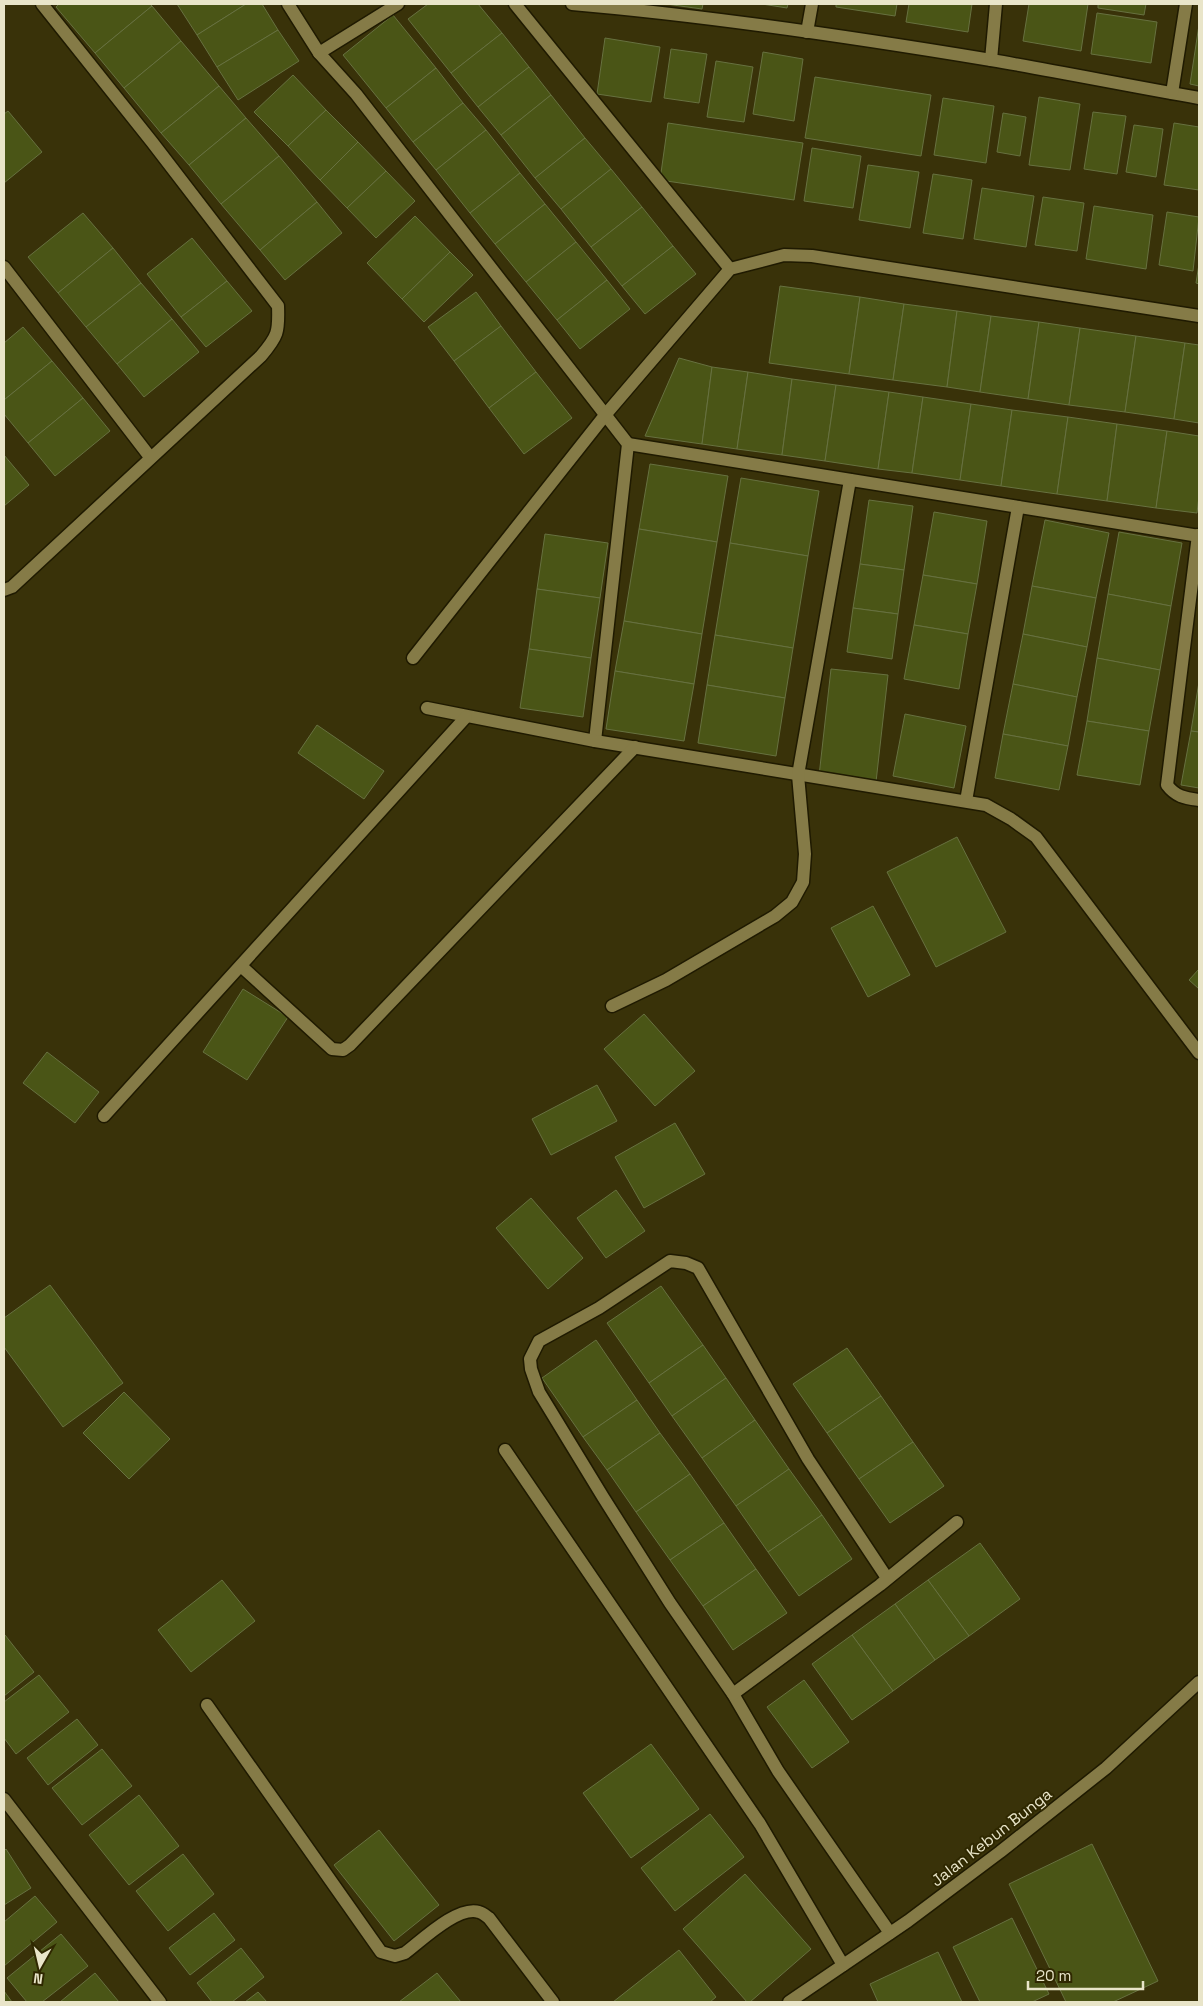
<svg xmlns="http://www.w3.org/2000/svg" width="1203" height="2006" font-family="'Space Grotesk',sans-serif">
<rect width="100%" height="100%" fill="#393209"/>
<g fill="#4a5516" stroke="#677140">
<path d="M59,4H150L152,6L95,53L56,7Z"/>
<path d="M177,4H246L197,35Z"/>
<path d="M246,4H262L278,30L217,67L197,35Z"/>
<path d="M428,4H478L502,33L451,73L408,19Z"/>
<path d="M666,4H703L702,9Z"/>
<path d="M762,4H788L787,8Z"/>
<path d="M836,4H897L895,16L836,7Z"/>
<path d="M909,4H972L968,32L906,22Z"/>
<path d="M1029,4H1088L1081,51L1023,41Z"/>
<path d="M1098,4H1146L1144,15L1098,8Z"/>
<path d="M152,6L181,41L124,88L95,53Z"/>
<path d="M1097,13L1157,22L1151,63L1091,54Z"/>
<path d="M393,15L436,68L386,108L343,55Z"/>
<path d="M1199,25V86L1190,84Z"/>
<path d="M278,30L299,61L238,100L217,67Z"/>
<path d="M502,33L529,67L478,107L451,73Z"/>
<path d="M605,38L660,47L651,102L597,94Z"/>
<path d="M181,41L219,86L161,133L124,88Z"/>
<path d="M671,49L707,54L699,103L664,98Z"/>
<path d="M763,52L803,59L794,121L753,114Z"/>
<path d="M716,61L753,67L744,122L707,117Z"/>
<path d="M529,67L551,95L501,135L478,107Z"/>
<path d="M436,68L463,103L413,142L386,108Z"/>
<path d="M293,75L326,110L288,146L254,112Z"/>
<path d="M815,77L931,95L921,156L805,138Z"/>
<path d="M219,86L246,118L189,165L161,133Z"/>
<path d="M551,95L585,138L535,178L501,135Z"/>
<path d="M1039,97L1080,104L1070,170L1029,165Z"/>
<path d="M943,98L994,106L986,163L934,155Z"/>
<path d="M463,103L486,130L436,170L413,142Z"/>
<path d="M326,110L358,142L320,180L288,146Z"/>
<path d="M8,111L42,152L4,183V114Z"/>
<path d="M1093,112L1126,116L1117,174L1084,169Z"/>
<path d="M1003,113L1026,117L1020,156L997,152Z"/>
<path d="M246,118L279,156L221,204L189,165Z"/>
<path d="M668,123L803,143L794,200L660,180Z"/>
<path d="M1174,123L1199,127V190L1164,185Z"/>
<path d="M1134,125L1163,129L1156,177L1126,172Z"/>
<path d="M486,130L520,173L470,213L436,170Z"/>
<path d="M585,138L611,169L561,209L535,178Z"/>
<path d="M358,142L386,171L347,208L320,180Z"/>
<path d="M812,148L861,156L853,208L804,201Z"/>
<path d="M279,156L317,202L260,250L221,204Z"/>
<path d="M868,165L919,172L910,228L859,220Z"/>
<path d="M611,169L642,207L591,247L561,209Z"/>
<path d="M386,171L415,201L376,238L347,208Z"/>
<path d="M520,173L545,204L495,244L470,213Z"/>
<path d="M933,174L972,180L963,239L923,233Z"/>
<path d="M982,188L1034,196L1026,247L974,239Z"/>
<path d="M1043,197L1084,203L1077,251L1035,245Z"/>
<path d="M317,202L342,233L285,280L260,250Z"/>
<path d="M545,204L576,242L526,282L495,244Z"/>
<path d="M1094,206L1153,215L1146,269L1086,259Z"/>
<path d="M642,207L673,246L622,286L591,247Z"/>
<path d="M1167,212L1199,217L1193,271L1159,265Z"/>
<path d="M83,213L113,248L58,293L28,257Z"/>
<path d="M415,216L450,252L402,299L367,263Z"/>
<path d="M192,238L227,281L181,317L147,274Z"/>
<path d="M576,242L607,280L557,320L526,282Z"/>
<path d="M673,246L696,274L645,314L622,286Z"/>
<path d="M113,248L141,283L86,327L58,293Z"/>
<path d="M450,252L473,275L424,322L402,299Z"/>
<path d="M1199,264V284L1196,283Z"/>
<path d="M607,280L630,309L580,349L557,320Z"/>
<path d="M227,281L252,311L206,347L181,317Z"/>
<path d="M141,283L172,319L117,364L86,327Z"/>
<path d="M780,286L860,297L849,374L769,363Z"/>
<path d="M476,292L501,326L454,361L428,327Z"/>
<path d="M860,297L904,304L893,380L849,374Z"/>
<path d="M904,304L957,311L947,387L893,380Z"/>
<path d="M957,311L991,316L980,392L947,387Z"/>
<path d="M991,316L1039,322L1028,399L980,392Z"/>
<path d="M172,319L199,352L144,397L117,364Z"/>
<path d="M1039,322L1080,328L1069,405L1028,399Z"/>
<path d="M501,326L536,372L489,408L454,361Z"/>
<path d="M23,327L52,361L4,400V343Z"/>
<path d="M1080,328L1136,336L1125,412L1069,405Z"/>
<path d="M1136,336L1185,343L1174,419L1125,412Z"/>
<path d="M1185,343L1199,345V423L1174,419Z"/>
<path d="M679,358L712,367L702,444L645,436Z"/>
<path d="M52,361L83,398L28,443L4,414V400Z"/>
<path d="M712,367L748,372L737,449L702,444Z"/>
<path d="M536,372L572,418L524,454L489,408Z"/>
<path d="M748,372L792,379L782,455L737,449Z"/>
<path d="M792,379L836,385L825,461L782,455Z"/>
<path d="M836,385L889,392L878,469L825,461Z"/>
<path d="M889,392L923,397L912,473L878,469Z"/>
<path d="M923,397L971,404L960,480L912,473Z"/>
<path d="M83,398L110,431L55,476L28,443Z"/>
<path d="M971,404L1012,410L1001,486L960,480Z"/>
<path d="M1012,410L1068,417L1057,494L1001,486Z"/>
<path d="M1068,417L1117,424L1107,501L1057,494Z"/>
<path d="M1117,424L1167,431L1156,508L1107,501Z"/>
<path d="M1167,431L1199,436V496L1197,513L1156,508Z"/>
<path d="M4,455L29,485L4,506Z"/>
<path d="M650,464L728,476L717,542L639,529Z"/>
<path d="M741,478L819,491L808,556L730,543Z"/>
<path d="M869,500L913,506L904,570L860,564Z"/>
<path d="M934,512L987,521L977,584L923,575Z"/>
<path d="M1045,520L1109,533L1096,598L1032,586Z"/>
<path d="M639,529L717,542L702,634L624,621Z"/>
<path d="M1119,532L1182,543L1171,606L1108,594Z"/>
<path d="M545,534L608,543L600,598L537,589Z"/>
<path d="M730,543L808,556L793,648L715,635Z"/>
<path d="M860,564L904,570L898,614L853,608Z"/>
<path d="M923,575L977,584L968,634L914,625Z"/>
<path d="M1032,586L1096,598L1087,647L1023,634Z"/>
<path d="M537,589L600,598L591,658L529,649Z"/>
<path d="M1108,594L1171,606L1160,670L1097,658Z"/>
<path d="M853,608L898,614L892,659L847,652Z"/>
<path d="M624,621L702,634L694,684L615,671Z"/>
<path d="M914,625L968,634L959,689L904,679Z"/>
<path d="M1023,634L1087,647L1077,697L1013,684Z"/>
<path d="M715,635L793,648L785,698L707,685Z"/>
<path d="M529,649L591,658L583,717L520,708Z"/>
<path d="M1097,658L1160,670L1149,731L1087,721Z"/>
<path d="M831,669L888,675L876,782L819,776Z"/>
<path d="M615,671L694,684L684,741L606,729Z"/>
<path d="M1199,682V732L1191,731Z"/>
<path d="M1013,684L1077,697L1068,746L1003,734Z"/>
<path d="M707,685L785,698L776,756L698,743Z"/>
<path d="M905,714L966,726L954,788L893,776Z"/>
<path d="M1087,721L1149,731L1140,785L1077,775Z"/>
<path d="M317,725L384,771L364,799L298,753Z"/>
<path d="M1191,731L1199,732V788L1181,785Z"/>
<path d="M1003,734L1068,746L1059,790L995,778Z"/>
<path d="M957,837L1006,932L936,967L887,872Z"/>
<path d="M873,906L910,975L868,997L831,928Z"/>
<path d="M1199,969V989L1189,980Z"/>
<path d="M243,989L288,1017L247,1080L203,1052Z"/>
<path d="M644,1014L695,1071L655,1106L604,1049Z"/>
<path d="M47,1052L99,1092L75,1123L23,1083Z"/>
<path d="M597,1085L617,1121L551,1155L532,1119Z"/>
<path d="M675,1123L705,1174L644,1208L615,1157Z"/>
<path d="M616,1190L645,1231L606,1258L577,1218Z"/>
<path d="M531,1198L583,1258L548,1289L496,1228Z"/>
<path d="M50,1285L123,1383L63,1427L4,1347V1318Z"/>
<path d="M661,1286L703,1345L649,1383L607,1323Z"/>
<path d="M596,1340L637,1400L583,1437L542,1378Z"/>
<path d="M703,1345L726,1378L672,1416L649,1383Z"/>
<path d="M847,1348L881,1396L827,1433L793,1384Z"/>
<path d="M726,1378L755,1420L702,1458L672,1416Z"/>
<path d="M124,1392L170,1439L129,1479L83,1433Z"/>
<path d="M881,1396L913,1442L859,1479L827,1433Z"/>
<path d="M637,1400L660,1433L607,1470L583,1437Z"/>
<path d="M755,1420L789,1469L736,1506L702,1458Z"/>
<path d="M660,1433L690,1474L636,1512L607,1470Z"/>
<path d="M913,1442L944,1486L890,1523L859,1479Z"/>
<path d="M789,1469L822,1515L768,1552L736,1506Z"/>
<path d="M690,1474L724,1523L670,1560L636,1512Z"/>
<path d="M822,1515L852,1559L799,1596L768,1552Z"/>
<path d="M724,1523L756,1569L703,1606L670,1560Z"/>
<path d="M980,1543L1020,1599L969,1636L928,1580Z"/>
<path d="M756,1569L787,1613L733,1650L703,1606Z"/>
<path d="M222,1580L255,1621L191,1672L158,1630Z"/>
<path d="M928,1580L969,1636L935,1660L895,1604Z"/>
<path d="M895,1604L935,1660L893,1691L852,1635Z"/>
<path d="M5,1635L34,1672L4,1696V1636Z"/>
<path d="M852,1635L893,1691L852,1720L812,1664Z"/>
<path d="M39,1675L69,1712L16,1754L4,1738V1702Z"/>
<path d="M804,1680L849,1742L812,1768L767,1707Z"/>
<path d="M77,1719L98,1745L48,1785L27,1758Z"/>
<path d="M651,1744L699,1809L631,1858L583,1793Z"/>
<path d="M102,1749L132,1786L82,1825L52,1788Z"/>
<path d="M139,1795L179,1846L129,1885L89,1835Z"/>
<path d="M710,1814L744,1857L675,1911L641,1868Z"/>
<path d="M379,1830L439,1905L394,1941L334,1865Z"/>
<path d="M1092,1844L1158,1981L1113,2002H1066L1009,1884Z"/>
<path d="M6,1849L31,1888L4,1905V1851Z"/>
<path d="M183,1854L214,1894L168,1931L136,1891Z"/>
<path d="M745,1874L811,1949L750,2002H747L683,1929Z"/>
<path d="M35,1896L57,1922L4,1966V1922Z"/>
<path d="M214,1913L235,1940L190,1975L169,1948Z"/>
<path d="M1012,1918L1049,1994L1032,2002H980L953,1947Z"/>
<path d="M61,1934L88,1966L42,2002H27L7,1978Z"/>
<path d="M241,1948L264,1977L232,2002H212L197,1983Z"/>
<path d="M679,1950L716,1997L710,2002H613Z"/>
<path d="M938,1952L962,2002H878L870,1984Z"/>
<path d="M95,1973L119,2002H60Z"/>
<path d="M437,1973L461,2002H399Z"/>
<path d="M4,1991L12,2002H4Z"/>
<path d="M258,1992L267,2002H245Z"/>
</g>
<g fill="none" stroke-linecap="round" stroke-linejoin="round">
<defs>
<g id="minor">
<path d="M288,4L319,53L356,94L628,444L595,741"/>
<path d="M515,4L730,269"/>
<path d="M572,4C712,16 852,37 991,60C1061,72 1130,86 1199,98"/>
<path d="M807,32L812,4"/>
<path d="M319,53L398,4"/>
<path d="M991,60L996,4"/>
<path d="M1172,93L1186,4"/>
<path d="M4,267L150,457"/>
<path d="M628,444L1199,536"/>
<path d="M1198,535L1167,785C1176,797 1185,798 1199,800"/>
<path d="M4,590L12,587L261,356C278,336 279,332 278,306L152,142L42,4"/>
<path d="M413,658L606,414L730,269L784,255L812,256L1199,316"/>
<path d="M427,708L595,741L986,805L1011,819L1036,837L1199,1053"/>
<path d="M966,801L1018,507"/>
<path d="M241,966L332,1049L343,1050L350,1045L635,747"/>
<path d="M612,1006L666,980L775,916L792,902L803,882L805,854L798,775L850,480"/>
<path d="M104,1116L466,717"/>
<path d="M505,1450L760,1824L843,1965"/>
<path d="M887,1578L808,1459L698,1268L686,1263L670,1261L599,1308L539,1341L530,1359L531,1369L539,1392L603,1497L670,1603L733,1694L778,1771L890,1933"/>
<path d="M733,1694L880,1585L957,1522"/>
<path d="M207,1705L381,1952L395,1956L405,1953C421,1941 458,1905 479,1912C483,1913 486,1916 489,1918L553,2002"/>
<path d="M4,1799L160,2002"/>
<path d="M789,2002L908,1921L1000,1852L1106,1768L1199,1682"/>
</g>
</defs>
<use href="#minor" stroke="#1f1a01" stroke-width="15"/>
<use href="#minor" stroke="#857b47" stroke-width="12"/>
</g>
<g text-anchor="middle" stroke-width="4" stroke-linejoin="round" paint-order="stroke">
<g font-size="16" fill="#e9e5c9" stroke="#2f2800">
<text transform="translate(991 1837) rotate(-38)" y="6">Jalan Kebun Bunga</text>
</g>
</g>
<rect width="1203" height="2006" fill="none" stroke="#e9e5c9" stroke-width="10"/>
<g transform="translate(40 1966) rotate(188)" stroke="#2f2800" stroke-width="4" paint-order="stroke">
<path d="M0-4L9 19L0 12L-9 19Z" fill="#e9e5c9"/>
<text y="-8" font-size="14" font-weight="bold" text-anchor="middle" fill="#e9e5c9">N</text>
</g>
<path d="M1028 1981v8h115v-8" fill="none" stroke="#e9e5c9" stroke-width="2.5"/>
<text x="1036" y="1981" font-size="15" fill="#e9e5c9" stroke="#2f2800" stroke-width="4" paint-order="stroke">20 m</text>
</svg>
